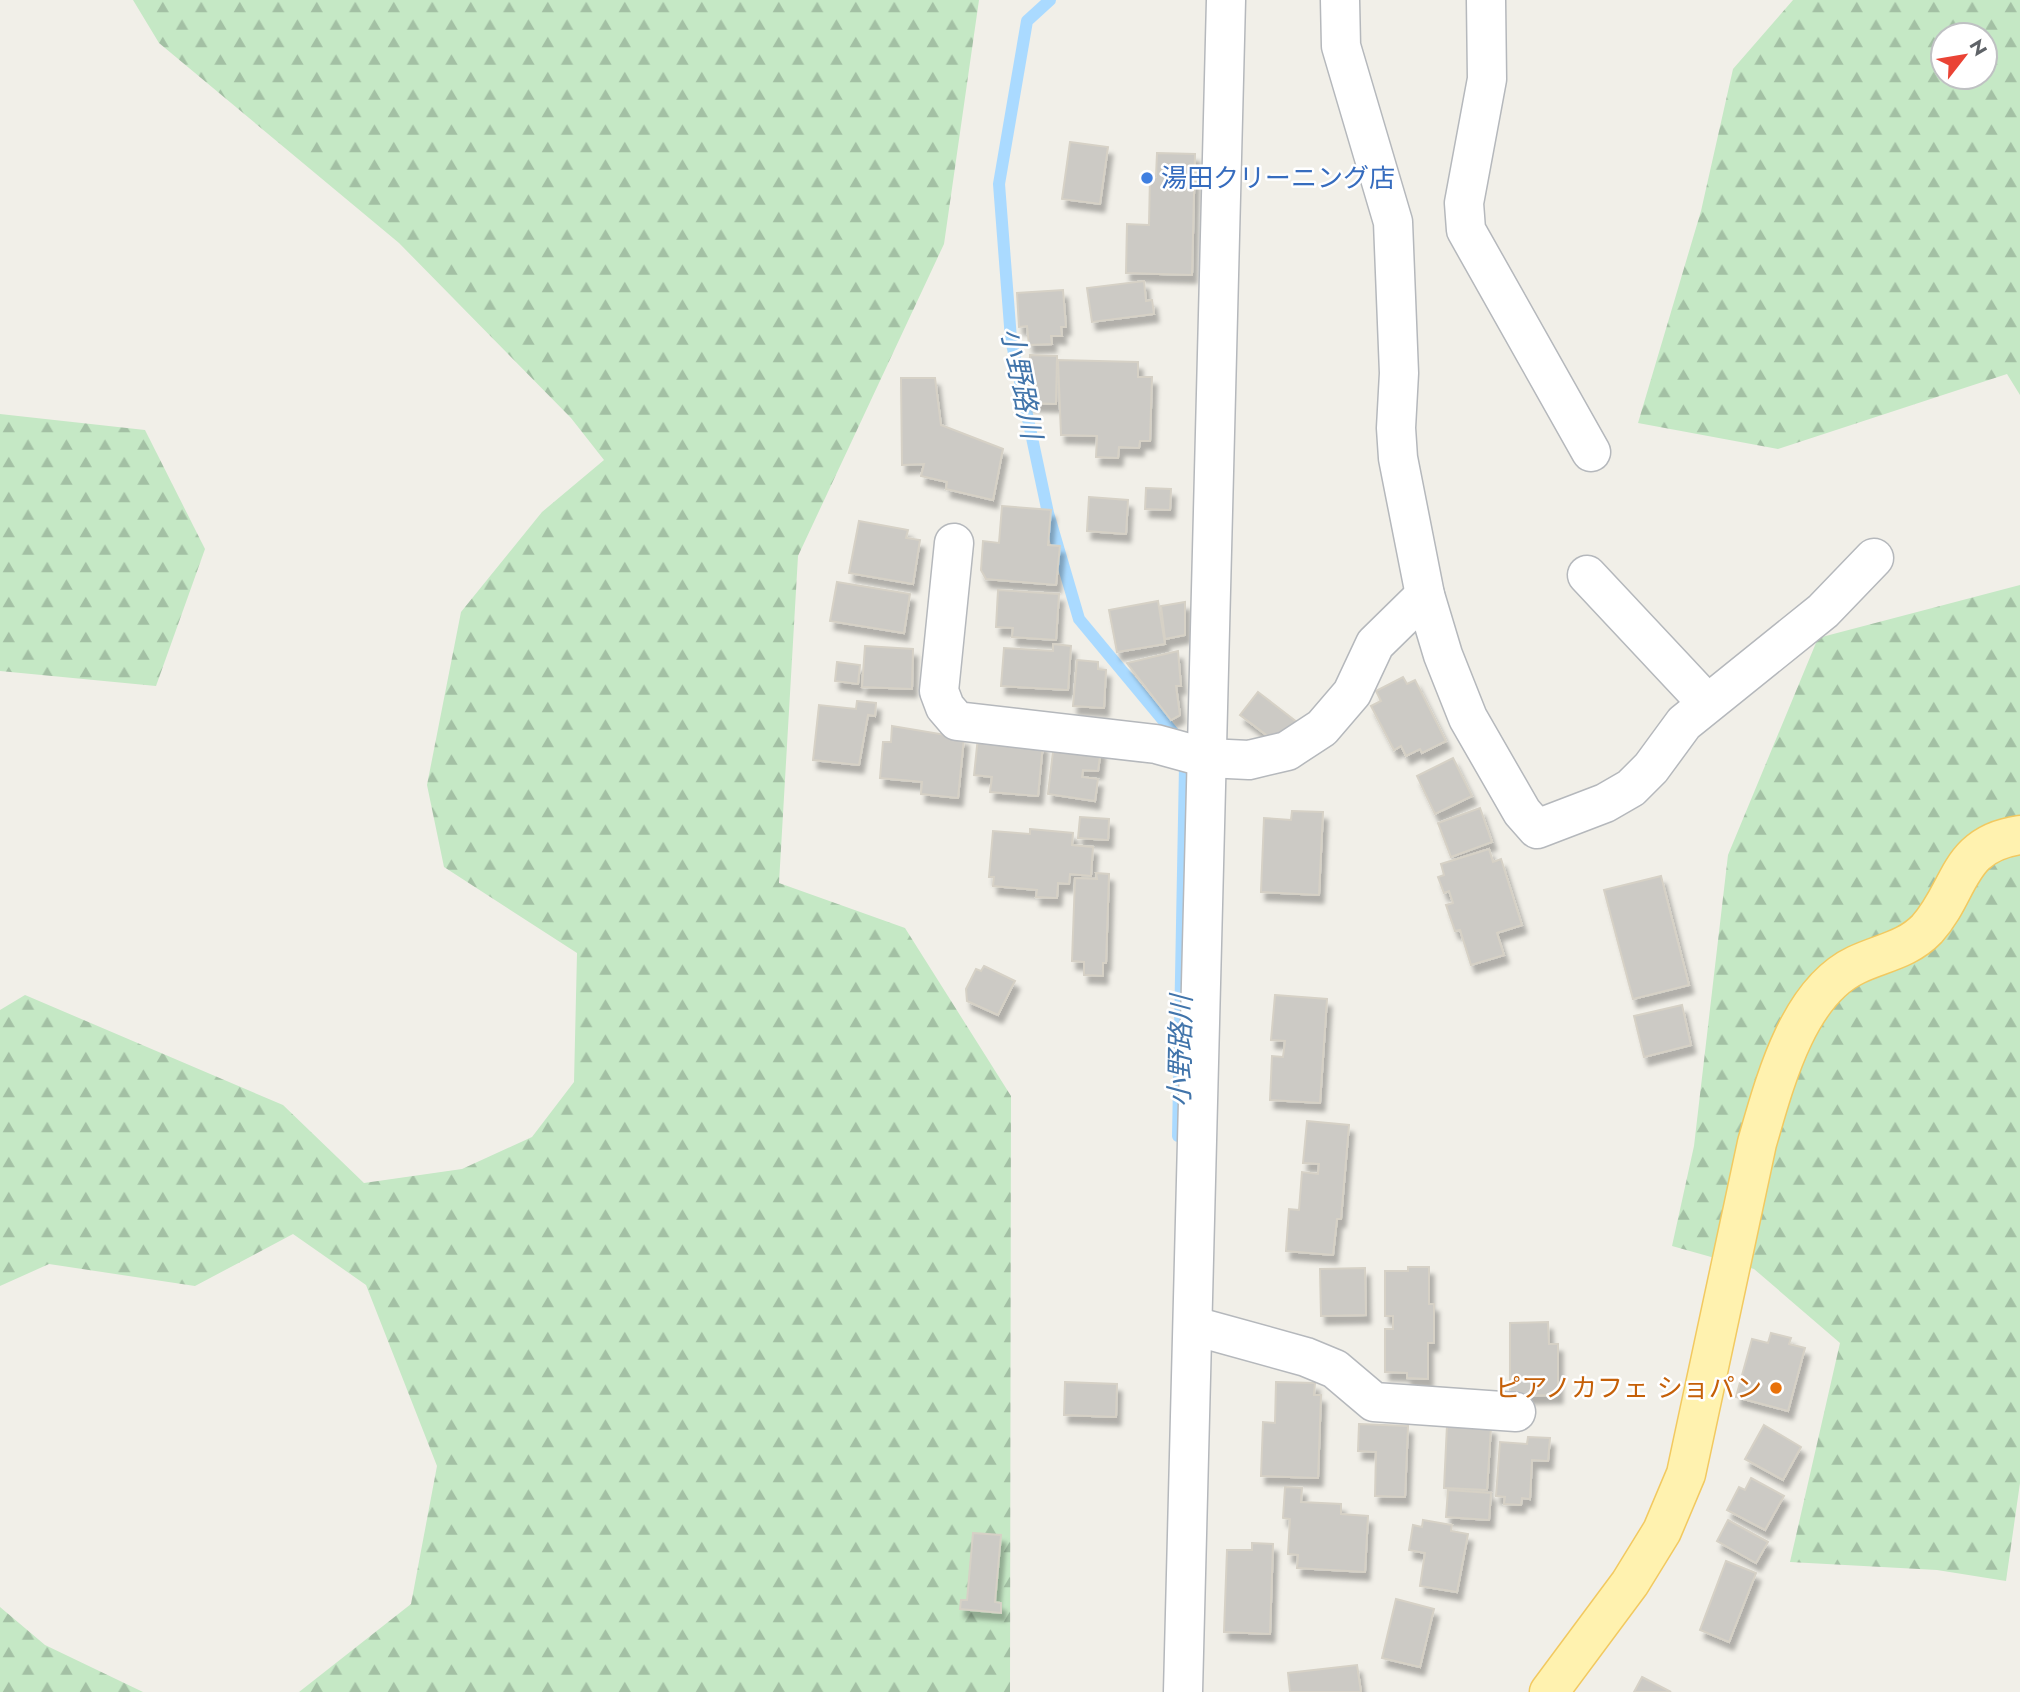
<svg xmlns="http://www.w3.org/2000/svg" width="2020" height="1692" font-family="Jost,'Noto Sans JP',sans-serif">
<defs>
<pattern id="forest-firs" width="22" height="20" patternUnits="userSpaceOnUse" patternTransform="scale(1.75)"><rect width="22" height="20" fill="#c5e8c5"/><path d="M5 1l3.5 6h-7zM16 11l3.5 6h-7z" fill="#a3c0a4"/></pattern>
<filter id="shadow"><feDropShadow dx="4.5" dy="8" stdDeviation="2" flood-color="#0004"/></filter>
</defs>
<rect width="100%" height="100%" fill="#f1efe8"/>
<g fill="url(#forest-firs)" fill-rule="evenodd">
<path d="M133,0H979L944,244L798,556L779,883L905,928L1011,1096L1010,1692H299L411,1604L437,1466L366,1285L293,1234L195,1286L49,1264L0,1286V1010L25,995L283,1105L364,1183L462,1169L532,1137L574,1082L577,953L444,867L427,785L461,612L542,512L604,460L571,418L399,243L159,43Z"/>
<path d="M1793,0H2020V395L2007,374L1778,449L1638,423L1701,211L1733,69ZM1943,35H1985V77H1943Z"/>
<path d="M0,414L145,430L205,549L156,686L0,671Z"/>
<path d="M2020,585V1483L2006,1581L1937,1570L1790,1562L1840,1343L1754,1269L1672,1246L1694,1146L1728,855L1818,638Z"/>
<path d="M0,1607L45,1645L143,1692H0Z"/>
</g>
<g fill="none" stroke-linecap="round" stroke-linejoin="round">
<g stroke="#aadaff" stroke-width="12">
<path d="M1050,0L1027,21L999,184L1011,339L1048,513L1079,619L1177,737"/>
<path d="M1178,1136L1185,766"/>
</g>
</g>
<g fill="#cccac5" stroke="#d6d1c6" stroke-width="2" filter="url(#shadow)">
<path d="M1070,142L1108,147L1100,204L1062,199Z"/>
<path d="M1157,153L1195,154L1192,275L1126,273L1127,224L1149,225L1150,177H1156Z"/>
<path d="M1144,281L1146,301L1152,300L1154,314L1092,322L1087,288Z"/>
<path d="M1063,290L1066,327H1061L1062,336H1051L1052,344L1029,345L1027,326L1019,327L1017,293Z"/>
<path d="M1030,355L1057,356L1056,404L1028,403Z"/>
<path d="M1058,360L1138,362V377H1152L1150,441H1140L1139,448L1119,447L1118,458L1096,457L1097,436L1061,435Z"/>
<path d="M901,378H935L941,425L1003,449L993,500L946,489L947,482L921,476L924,464L902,465Z"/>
<path d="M1146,488L1171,489L1170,510L1145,509Z"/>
<path d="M1089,497L1128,500L1126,534L1087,531Z"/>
<path d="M1002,506L1051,510L1048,545L1060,546L1056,585L986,579L981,570L983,541L999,543Z"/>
<path d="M859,521L908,530L906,538L920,540L913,584L849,573Z"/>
<path d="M837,582L910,594L904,633L830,621Z"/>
<path d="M998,590L1059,594L1056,640L1012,637L1013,628L996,627Z"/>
<path d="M1158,601L1165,644L1117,652L1109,610Z"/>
<path d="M1185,602V635L1165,639L1161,606Z"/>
<path d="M1053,644L1071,646L1068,690L1001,686L1004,648L1053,651Z"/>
<path d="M865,646L913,649L912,689L862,687Z"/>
<path d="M1178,651L1181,686H1176L1180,715L1171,720L1127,663Z"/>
<path d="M1077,660L1098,662V669L1106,670L1104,708L1073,706Z"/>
<path d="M837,662L860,665L858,684L835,681Z"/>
<path d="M1403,677L1407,684L1415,680L1446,741L1422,753L1420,749L1406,756L1401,746L1394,750L1371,706L1381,701L1376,691Z"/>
<path d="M1258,692L1302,726L1285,749L1240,715Z"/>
<path d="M857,701L876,703L875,716L868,715L859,765L813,760L819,705L856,709Z"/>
<path d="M892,726L964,738L958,798L921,794L922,782L880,778L883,742H891Z"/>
<path d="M978,737L1043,744L1038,796L990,792L992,777L974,775Z"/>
<path d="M1054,743L1101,749L1098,771L1083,770L1082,777L1098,779L1095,801L1048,794Z"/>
<path d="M1453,758L1472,796L1435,814L1417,776Z"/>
<path d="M1480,808L1492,842L1451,857L1438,823Z"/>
<path d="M1292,811L1323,812L1319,895L1261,892L1264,818L1291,820Z"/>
<path d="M1080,817L1109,819L1108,840L1078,838Z"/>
<path d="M1030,829L1073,833L1072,845L1093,847L1091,876L1070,874L1069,884L1058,883L1057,898L1036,897L1037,890L993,886L994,877H989L993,831L1030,834Z"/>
<path d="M1489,849L1493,862L1501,859L1522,925L1497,933L1504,955L1471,965L1460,930L1455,931L1446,905L1453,903L1449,891L1444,893L1438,877L1444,875L1441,864Z"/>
<path d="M1096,873L1109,874L1106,963H1103V976L1084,975V962L1072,961L1075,878L1097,879Z"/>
<path d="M1661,876L1689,985L1633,999L1604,890Z"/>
<path d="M984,966L1015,981L998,1015L967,1001L966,989L976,969L981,971Z"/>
<path d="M1275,995L1327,999L1320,1103L1270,1100L1272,1056L1283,1057L1285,1041L1271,1040Z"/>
<path d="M1682,1005L1691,1045L1644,1057L1634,1016Z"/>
<path d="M1307,1121L1349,1125L1341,1219H1337L1333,1255L1286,1251L1289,1209L1299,1210L1302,1172L1318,1174L1319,1164L1303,1163Z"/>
<path d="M1408,1267H1429V1304H1434V1343H1428V1379L1407,1378V1373L1385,1372V1329H1393V1316H1385V1271H1408Z"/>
<path d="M1365,1268L1366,1315L1321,1316L1320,1269Z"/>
<path d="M1548,1322L1549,1344H1558V1395L1510,1396V1323Z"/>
<path d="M1771,1333L1791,1338L1789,1344L1805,1348L1788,1411L1736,1397L1752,1339L1768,1343Z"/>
<path d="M1065,1382L1117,1384L1116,1417L1064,1415Z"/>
<path d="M1276,1382L1315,1383L1314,1395H1321L1318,1478L1261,1476L1263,1422L1275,1423Z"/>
<path d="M1359,1424L1408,1426L1405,1497L1375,1496L1376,1452L1358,1451Z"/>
<path d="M1447,1425L1491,1427L1487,1490L1444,1488Z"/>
<path d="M1764,1425L1801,1447L1783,1480L1745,1459Z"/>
<path d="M1528,1437L1550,1438L1548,1461L1532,1460L1530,1499L1522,1498L1521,1505L1504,1504L1505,1497L1496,1496L1500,1442L1527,1444Z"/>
<path d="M1751,1478L1784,1496L1765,1530L1727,1510L1739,1487L1745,1490Z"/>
<path d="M1285,1487L1302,1488L1301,1502L1341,1504V1514L1368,1516L1365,1572L1297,1568L1298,1555L1288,1554L1290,1519L1283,1518Z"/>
<path d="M1448,1490L1491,1493L1489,1520L1446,1517Z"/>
<path d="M1423,1520L1452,1525L1451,1531L1468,1534L1457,1592L1420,1586L1425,1553L1409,1550L1413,1525L1422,1527Z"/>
<path d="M1728,1520L1768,1542L1756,1563L1717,1541Z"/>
<path d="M973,1533L1001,1535L995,1602L1001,1603V1613L960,1609L961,1600H967Z"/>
<path d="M1252,1543L1273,1544L1270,1634L1224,1632L1227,1550H1252Z"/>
<path d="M1726,1561L1756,1573L1729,1642L1700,1630Z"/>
<path d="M1396,1599L1434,1609L1420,1667L1382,1658Z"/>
<path d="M1357,1665L1361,1692H1290L1288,1673Z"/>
<path d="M1642,1677L1671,1692H1634Z"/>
</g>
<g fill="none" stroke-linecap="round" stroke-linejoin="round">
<defs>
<g id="minor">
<path d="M1340,0L1341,46L1393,222L1399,373L1396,428L1398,458L1425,595L1443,655L1468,718L1522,812L1537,829L1605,803L1631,788L1651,768L1684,723L1823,611L1874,558"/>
<path d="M1486,0L1487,79L1464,203L1466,230L1591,452"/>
<path d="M954,543L939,691L945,707L957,721L1156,744L1207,758L1249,760L1287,751L1322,728L1352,693L1375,644L1425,595"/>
<path d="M1587,575L1706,702"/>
<path d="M1194,1326L1306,1357L1335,1369L1374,1402L1516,1412"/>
<path d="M1183,1692L1226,0"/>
</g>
<path id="major" d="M1549,1692L1630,1583L1662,1531L1686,1474L1757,1143C1774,1085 1797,993 1856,965C1881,953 1907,950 1927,929C1962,890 1956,844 2020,835"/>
</defs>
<use href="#minor" stroke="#b5b8bc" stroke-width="41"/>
<use href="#major" stroke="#f2c960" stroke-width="41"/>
<use href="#minor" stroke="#fff" stroke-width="38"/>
<use href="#major" stroke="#fff2af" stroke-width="38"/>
</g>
<circle fill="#3f7fe0" stroke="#fff" stroke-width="2.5" cx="1147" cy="178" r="7"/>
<circle fill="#e8710a" stroke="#fff" stroke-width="2.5" cx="1776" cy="1388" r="7"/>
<g text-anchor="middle" stroke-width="5" stroke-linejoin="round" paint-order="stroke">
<g font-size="26" fill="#366cbe" stroke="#fff" text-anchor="start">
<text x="1161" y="187">湯田クリーニング店</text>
</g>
<g font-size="26" fill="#c56008" stroke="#fff" text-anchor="end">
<text x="1762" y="1397">ピアノカフェ ショパン</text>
</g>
<g font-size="28" font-style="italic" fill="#4174aa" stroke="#fff">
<text transform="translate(1022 383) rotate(79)" y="10">小野路川</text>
<text transform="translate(1180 1051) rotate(-89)" y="10">小野路川</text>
</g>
</g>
<g transform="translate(1964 56) rotate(59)"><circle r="33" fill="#ffffff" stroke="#bfc1c3" stroke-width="2"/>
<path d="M0-5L12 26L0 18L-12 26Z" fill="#ea4335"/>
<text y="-10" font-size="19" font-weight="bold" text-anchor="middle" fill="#5f6368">N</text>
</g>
</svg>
